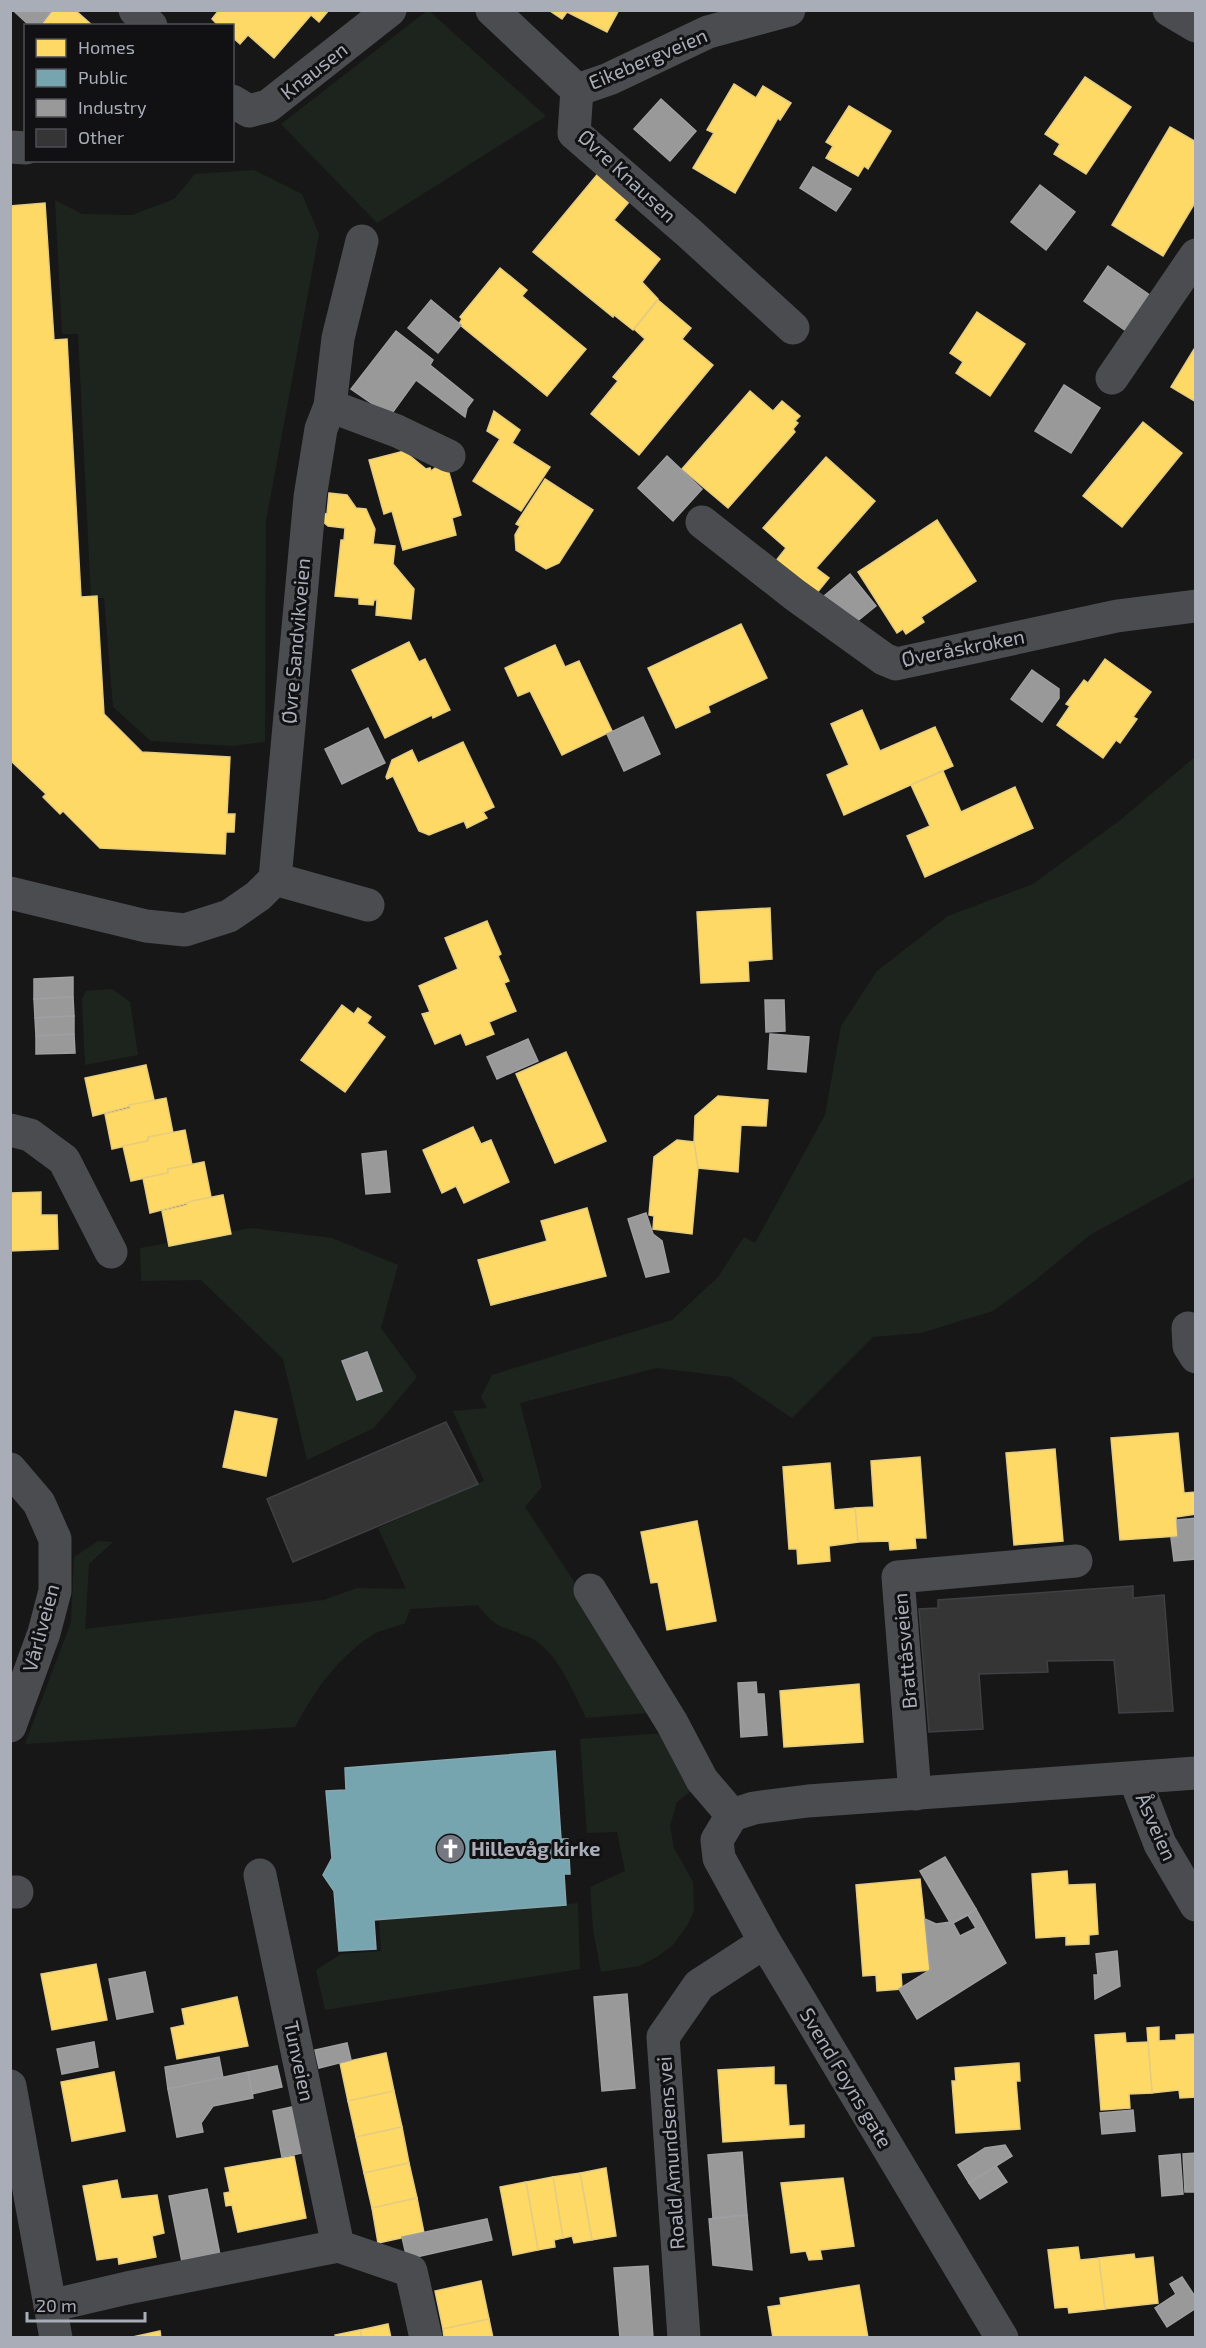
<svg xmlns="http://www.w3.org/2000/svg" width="1206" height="2348" font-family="'Exo 2',sans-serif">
<rect width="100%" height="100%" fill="#171717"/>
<g fill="#1d241e">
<path d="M428,10L546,116L377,223L281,124Z"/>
<path d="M254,170L302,194L319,234L266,521L265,742L232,746L151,741L113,707L104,598H91L78,334H62L55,200L82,214L132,215L174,199L195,174Z"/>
<path d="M1195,757V1177L1090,1235L1033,1282L993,1311L921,1333L873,1337L792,1418L731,1377L657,1368L520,1403L542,1487L525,1507L660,1712L586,1718C574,1693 557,1651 531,1638C506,1626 496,1631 478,1605L410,1609L405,1623C396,1627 383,1629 374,1634C339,1656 314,1691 295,1727L25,1744L71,1622L74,1557L98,1541L113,1542L89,1564L85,1629L324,1600L357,1588L406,1589L378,1528L484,1481L453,1411L487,1408L481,1397L492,1375L672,1320L718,1277L744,1237L755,1243L825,1115L841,1026L877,971L948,916L1033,884L1119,821Z"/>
<path d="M112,989L130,1002L138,1055L85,1065L82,999L86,991Z"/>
<path d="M251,1228L332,1238L398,1265L381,1328L417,1377L374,1428L307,1460L283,1359L201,1280L141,1281L140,1248Z"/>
<path d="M666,1733L697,1786L677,1802L670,1826L674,1848L693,1882L694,1911L688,1924L673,1945L657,1957L639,1966L601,1972L593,1929L590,1887L625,1871L617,1832L587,1833L580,1739Z"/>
<path d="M578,1903L580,1969L325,2010L316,1970L341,1954L381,1951L379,1920Z"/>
</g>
<g fill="#ffd966" stroke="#e5cc7f" stroke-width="1.5">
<path d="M53,10H75L93,26H41Z"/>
<path d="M219,10H329L319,22L311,15L274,58L248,35L240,44L232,37V26H219L212,19Z"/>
<path d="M619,10L607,32L567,12L562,19L550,11Z"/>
<path d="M1085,77L1131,107L1086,174L1054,154L1060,144L1045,134Z"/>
<path d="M734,84L756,98L763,86L791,103L780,120L778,118L735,193L693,168L714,133L707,130Z"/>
<path d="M849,106L891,131L868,169L864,166L858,176L826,158L833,146L826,142Z"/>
<path d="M1170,127L1196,142V201L1163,256L1112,225Z"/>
<path d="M601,170L633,197L614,220L660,259L642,282L658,299L633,330L614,315L613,317L533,252Z"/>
<path d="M45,203L54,340L67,339L81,597L97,596L104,714L142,752L230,757L227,814H235L234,832H226L225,854L100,848L63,811L60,814L43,797L46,794L10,760V206Z"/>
<path d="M500,268L527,290L522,296L586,349L547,396L459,324L462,319L460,317Z"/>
<path d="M658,300L691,328L682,339L713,365L639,455L591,414L618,381L613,377L645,339L634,329Z"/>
<path d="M977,312L1025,344L990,396L956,373L963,362L950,353Z"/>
<path d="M1196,346V402L1171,387Z"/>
<path d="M750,391L773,411L782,401L800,416L795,421L798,423L793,429L795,432L728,508L682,469Z"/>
<path d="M494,411L520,430L512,443L550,467L521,511L473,481L500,439L487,431Z"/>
<path d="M1143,422L1182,453L1122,527L1083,496Z"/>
<path d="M404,451L426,469L430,468L431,471L439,465L449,473L461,515L452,518L456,535L403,550L392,511L384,514L369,460Z"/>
<path d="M826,457L875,501L816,568L829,578L812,599L772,566L786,548L763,528Z"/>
<path d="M545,479L593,510L559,563L546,569L516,550L515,535L520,526L516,524Z"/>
<path d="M329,493L347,495L356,508L366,509L375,529L373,544L395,546L393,564L414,589L411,619L376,615L377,600H374L373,605L359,604V598L335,596L341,540H344L345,528L328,526L322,521V513L327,514Z"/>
<path d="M937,520L976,581L921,617L924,622L906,634L903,629L897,633L858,572Z"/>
<path d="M741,624L767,678L708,706L710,712L676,728L648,668Z"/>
<path d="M409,642L419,662L425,659L450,710L433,718L432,715L385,738L352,670Z"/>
<path d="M555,645L565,667L579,661L612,731L562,755L530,691L518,696L505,668Z"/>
<path d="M1105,659L1151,692L1133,717L1137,719L1120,743L1116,740L1103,758L1057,725L1070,706L1066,704L1084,680L1088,683Z"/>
<path d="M862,710L880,751L935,727L953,766L844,815L827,775L849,765L831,724Z"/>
<path d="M463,742L494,807L483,812L487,818L467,828L464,821L429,835L419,831L393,776L387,779L386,777L392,760L412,750L418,763Z"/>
<path d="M943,771L961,812L1015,787L1033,828L925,877L907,836L930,826L911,785Z"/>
<path d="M770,908L772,959L748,961L749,981L701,983L697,912Z"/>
<path d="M487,921L501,954L498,956L509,981L504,983L516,1011L489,1022L494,1034L466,1045L461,1033L435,1044L422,1014L430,1012L419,986L458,969L445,938Z"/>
<path d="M342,1005L354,1014L358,1008L371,1017L367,1023L385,1037L345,1092L301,1060Z"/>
<path d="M566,1052L606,1141L555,1163L516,1074Z"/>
<path d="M146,1065L154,1100L93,1116L85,1078Z"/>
<path d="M718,1096L768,1100L766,1126L741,1125L738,1172L698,1168L694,1142L695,1116Z"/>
<path d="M166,1098L173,1133L148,1137V1141L112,1149L105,1114L130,1108L129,1105Z"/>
<path d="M473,1127L481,1144L491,1140L509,1182L464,1203L456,1186L442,1193L423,1150Z"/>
<path d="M185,1130L192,1165L168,1169V1173L131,1181L123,1146L148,1141V1137Z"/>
<path d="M677,1140L694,1142L698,1168L692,1234L653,1229L654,1216L649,1215L654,1157Z"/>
<path d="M204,1162L211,1197L150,1213L143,1178L168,1173V1169Z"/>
<path d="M41,1192V1215H57L58,1249L10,1251V1193Z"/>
<path d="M223,1195L231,1234L169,1246L162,1211L187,1205L186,1203L192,1201Z"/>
<path d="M587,1208L606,1276L491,1305L478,1260L547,1241L541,1221Z"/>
<path d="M235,1411L277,1419L266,1476L223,1467Z"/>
<path d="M1178,1433L1184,1493L1196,1492V1514L1176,1517L1178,1536L1120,1540L1111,1438Z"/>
<path d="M1055,1449L1063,1541L1014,1545L1006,1453Z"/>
<path d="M920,1457L926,1538H915L916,1548L890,1550L889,1541L858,1542L855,1508L874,1507L871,1461Z"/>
<path d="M830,1463L834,1510L855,1508L858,1542L829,1546L830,1561L798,1564L797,1549H789L783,1467Z"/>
<path d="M697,1521L716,1621L667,1630L658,1582L651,1583L641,1532Z"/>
<path d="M859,1684L863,1742L784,1747L780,1691Z"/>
<path d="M1067,1871L1068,1885L1095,1884L1098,1934L1089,1935V1944L1066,1945V1936L1036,1938L1032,1874Z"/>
<path d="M920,1879L930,1970L901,1973L902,1989L877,1991L876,1975L863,1976L856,1885Z"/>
<path d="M96,1964L107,2020L52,2030L41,1974Z"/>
<path d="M237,1997L248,2046L177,2059L171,2028L185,2025L182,2009Z"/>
<path d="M1159,2027V2041L1176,2040V2035L1196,2034V2097L1180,2098L1179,2090L1152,2093L1147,2028Z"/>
<path d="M1125,2033L1126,2043L1148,2042L1152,2093L1129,2094L1130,2108L1101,2110L1095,2035Z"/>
<path d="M386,2053L394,2091L348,2101L340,2063Z"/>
<path d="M1019,2063L1020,2081H1016L1020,2129L956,2133L952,2081H956L955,2068Z"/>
<path d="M774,2067V2085H786L789,2126L804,2125V2137L723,2142L718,2070Z"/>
<path d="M114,2072L125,2131L72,2141L61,2082Z"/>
<path d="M394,2091L402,2127L356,2137L348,2101Z"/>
<path d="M402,2127L409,2163L364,2173L356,2137Z"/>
<path d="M294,2156L306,2218L238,2232L232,2205L226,2206L224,2193L230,2192L225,2168Z"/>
<path d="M409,2163L417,2198L372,2208L364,2173Z"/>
<path d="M606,2168L616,2236L592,2240L580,2173Z"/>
<path d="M580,2173L592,2240L574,2243L572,2236L563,2238L553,2177Z"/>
<path d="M553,2177L563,2238L554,2240L555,2247L538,2250L526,2182Z"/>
<path d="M843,2178L854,2246L820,2250L822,2259L809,2260L806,2251L791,2253L781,2183Z"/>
<path d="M117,2180L121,2199L157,2195L164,2233L152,2236L156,2257L119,2264L118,2257L97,2260L83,2186Z"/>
<path d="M526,2182L538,2250L513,2255L500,2187Z"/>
<path d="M417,2198L424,2233L378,2243L372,2208Z"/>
<path d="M1078,2247L1080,2260L1099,2258L1105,2309L1069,2313L1068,2307L1055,2308L1048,2250Z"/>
<path d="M1134,2254L1135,2259L1153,2257L1158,2303L1105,2309L1099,2258Z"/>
<path d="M481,2281L489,2319L443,2329L435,2291Z"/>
<path d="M859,2285L868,2338H773L768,2307L781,2305L780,2298Z"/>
<path d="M489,2319L493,2338H444L443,2329Z"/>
<path d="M388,2324L391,2338H362L360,2330Z"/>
<path d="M360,2330L362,2338H336L335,2335Z"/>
<path d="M160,2331L161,2338H128Z"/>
</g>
<path fill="#76a5af" stroke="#85a7b2" stroke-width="1.5" d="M555,1751L561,1839H568L570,1874H564L566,1905L374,1920L376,1949L339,1951L334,1891L323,1875L332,1858L326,1791L346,1790L345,1768Z"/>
<g fill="#999" stroke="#9e9fa2" stroke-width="1.5" fill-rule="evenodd">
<path d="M16,10H52L39,26H30L15,12Z"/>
<path d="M661,99L696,131L670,161L634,129Z"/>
<path d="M813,167L851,189L836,211L800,188Z"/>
<path d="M1040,185L1075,212L1046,250L1011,222Z"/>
<path d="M1108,266L1151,296L1126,331L1084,301Z"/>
<path d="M431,300L461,325L438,353L408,328Z"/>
<path d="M396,331L433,360L430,365L473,400L467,408L465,417L416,380L390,416L351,389Z"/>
<path d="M1064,385L1100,408L1071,453L1035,431Z"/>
<path d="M667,456L702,489L673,521L638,488Z"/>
<path d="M850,574L876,606L850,627L824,596Z"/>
<path d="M1032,670L1059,689V698L1042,722L1011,699Z"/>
<path d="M643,717L660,754L624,771L607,734Z"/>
<path d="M368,728L385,763L342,784L325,749Z"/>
<path d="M73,977V997L34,999V979Z"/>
<path d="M73,997L74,1016L35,1018L34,999Z"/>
<path d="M765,1000H784L785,1031L766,1032Z"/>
<path d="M74,1016V1034L36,1036L35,1018Z"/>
<path d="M74,1034L75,1053L36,1054V1036Z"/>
<path d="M770,1034L809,1037L806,1072L768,1069Z"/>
<path d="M528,1039L538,1061L497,1079L487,1057Z"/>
<path d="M386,1151L390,1192L366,1194L362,1154Z"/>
<path d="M646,1213L653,1234L662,1241L669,1272L646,1277L628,1219Z"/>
<path d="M367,1352L382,1391L357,1400L342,1361Z"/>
<path d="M1196,1518V1559L1174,1561L1171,1538L1178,1537L1177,1520Z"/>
<path d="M756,1682L757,1694H764L767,1735L741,1737L738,1683Z"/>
<path d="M945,1857L976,1909L951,1924L920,1871Z"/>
<path d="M976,1909L1006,1963L917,2019L899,1989L930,1970L925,1919L936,1924L950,1922L951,1924ZM968,1915L976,1928L960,1936L953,1923Z"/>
<path d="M1117,1951L1120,1986L1095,1999L1094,1975H1098L1096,1954Z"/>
<path d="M145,1972L153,2012L117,2019L109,1979Z"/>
<path d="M627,1994L635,2088L602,2091L594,1997Z"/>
<path d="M94,2042L98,2067L62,2074L57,2049Z"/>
<path d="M347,2043L351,2060L319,2068L315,2050Z"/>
<path d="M219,2057L223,2078L168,2089L165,2067Z"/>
<path d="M277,2066L282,2087L252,2094L248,2072Z"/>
<path d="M248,2072L253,2098L213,2106L201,2123L203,2132L177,2137L168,2089Z"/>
<path d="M292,2107L302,2153L282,2157L273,2111Z"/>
<path d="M1133,2110L1135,2131L1102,2134L1100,2113Z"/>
<path d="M1005,2145L1012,2156L969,2183L958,2165L985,2148Z"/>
<path d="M742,2152L747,2215L713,2218L708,2155Z"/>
<path d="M1196,2153V2192H1185L1183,2154Z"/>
<path d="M1180,2154L1183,2194L1162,2196L1159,2156Z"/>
<path d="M996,2166L1007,2182L980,2199L969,2183Z"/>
<path d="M207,2189L220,2255L182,2262L169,2196Z"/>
<path d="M747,2215L752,2270L713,2265L709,2219Z"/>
<path d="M487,2219L492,2240L407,2259L402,2237Z"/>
<path d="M648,2266L653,2338H620L614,2268Z"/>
<path d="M1182,2277L1196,2298V2308L1167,2327L1155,2308L1176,2294L1170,2284Z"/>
</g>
<g fill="#353536" stroke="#3f4043" stroke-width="1.5">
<path d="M446,1422L478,1484L293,1562L267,1499Z"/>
<path d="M1133,1586V1598L1164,1595L1173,1711L1119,1713L1114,1660L1047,1661L1048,1672L979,1674L983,1729L929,1732L919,1609L938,1608V1600Z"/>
</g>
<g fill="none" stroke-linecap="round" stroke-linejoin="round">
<g stroke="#4b4c50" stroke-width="33">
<path d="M135,10L151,26"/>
<path d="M492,10L577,90"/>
<path d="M1169,10L1196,26"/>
<path d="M577,90L574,133L689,233L793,328"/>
<path d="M577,90L609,79L708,32L789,10"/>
<path d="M232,101L249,111L268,106L390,10"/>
<path d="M10,147L26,148"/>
<path d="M1112,378L1196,255"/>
<path d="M330,406L397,431L449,456"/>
<path d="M702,522L795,595L884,659L896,664L1117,616L1196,606"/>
<path d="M275,879L310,497L321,429L330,406L338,338L362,241"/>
<path d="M10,893L146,926L185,930L229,916L258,896L275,879L368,905"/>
<path d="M10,1130L30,1135L64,1160L111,1252"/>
<path d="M1188,1328L1189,1346L1196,1357"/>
<path d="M10,1469L39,1503L55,1539V1591L44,1633L10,1726"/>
<path d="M590,1590L672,1723L702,1780L732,1815"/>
<path d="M1135,1779L1160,1844L1196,1905"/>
<path d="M915,1794L898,1577L1076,1561"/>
<path d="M732,1815L717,1840L719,1858L765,1942L1002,2338"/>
<path d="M732,1815L754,1808L808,1801L1196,1773"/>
<path d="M260,1875L338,2246L411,2271L426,2338"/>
<path d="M10,1892H17"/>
<path d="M10,2086L56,2338"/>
<path d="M50,2306L127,2288L338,2246"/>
<path d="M684,2338L663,2037L699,1985L765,1942"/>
</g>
</g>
<defs>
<symbol id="church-disc" viewBox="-11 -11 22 22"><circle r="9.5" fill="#757880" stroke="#111113"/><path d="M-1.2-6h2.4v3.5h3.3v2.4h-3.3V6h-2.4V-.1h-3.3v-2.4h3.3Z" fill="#fff"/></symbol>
</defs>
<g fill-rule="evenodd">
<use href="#church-disc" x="434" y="1832" width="33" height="33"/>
</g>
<g text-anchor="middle" stroke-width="6" stroke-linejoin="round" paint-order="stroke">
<g font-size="20" fill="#a8adb8" stroke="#111113">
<text transform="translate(648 59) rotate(-23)" y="7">Eikebergveien</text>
<text transform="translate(314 71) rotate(-38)" y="7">Knausen</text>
<text transform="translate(627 176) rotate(43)" y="7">Øvre Knausen</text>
<text transform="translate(296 641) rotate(-85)" y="7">Øvre Sandvikveien</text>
<text transform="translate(963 648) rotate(-11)" y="7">Øveråskroken</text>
<text transform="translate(41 1628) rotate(-75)" y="7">Vårliveien</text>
<text transform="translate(905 1651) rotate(-95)" y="7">Brattåsveien</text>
<text transform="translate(1156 1827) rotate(66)" y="7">Åsveien</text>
<text transform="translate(299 2061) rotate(78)" y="7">Tunveien</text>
<text transform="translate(846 2078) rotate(59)" y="7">Svend Foyns gate</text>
<text transform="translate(671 2153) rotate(-94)" y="7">Roald Amundsens vei</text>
</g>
<g font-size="20" font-weight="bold" fill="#a8adb8" stroke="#111113" text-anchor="start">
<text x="471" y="1856">Hillevåg kirke</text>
</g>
</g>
<rect width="1206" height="2348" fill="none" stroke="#a8adb8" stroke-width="24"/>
<rect x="24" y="24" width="210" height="138" fill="#111113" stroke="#4d4f55" stroke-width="1.5"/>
<rect x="36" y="39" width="30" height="18" fill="#ffd966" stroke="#4d4f55" stroke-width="1.5"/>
<text x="78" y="54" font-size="18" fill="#a8adb8">Homes</text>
<rect x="36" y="69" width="30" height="18" fill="#76a5af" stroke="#4d4f55" stroke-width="1.5"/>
<text x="78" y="84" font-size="18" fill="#a8adb8">Public</text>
<rect x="36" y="99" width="30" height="18" fill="#999999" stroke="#4d4f55" stroke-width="1.5"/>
<text x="78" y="114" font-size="18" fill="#a8adb8">Industry</text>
<rect x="36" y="129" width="30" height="18" fill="#353536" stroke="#4d4f55" stroke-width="1.5"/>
<text x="78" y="144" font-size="18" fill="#a8adb8">Other</text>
<path d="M27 2312v9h118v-9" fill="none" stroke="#a8adb8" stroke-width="3"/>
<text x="36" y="2312" font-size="18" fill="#a8adb8" stroke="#111113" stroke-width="4.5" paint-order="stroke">20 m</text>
</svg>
